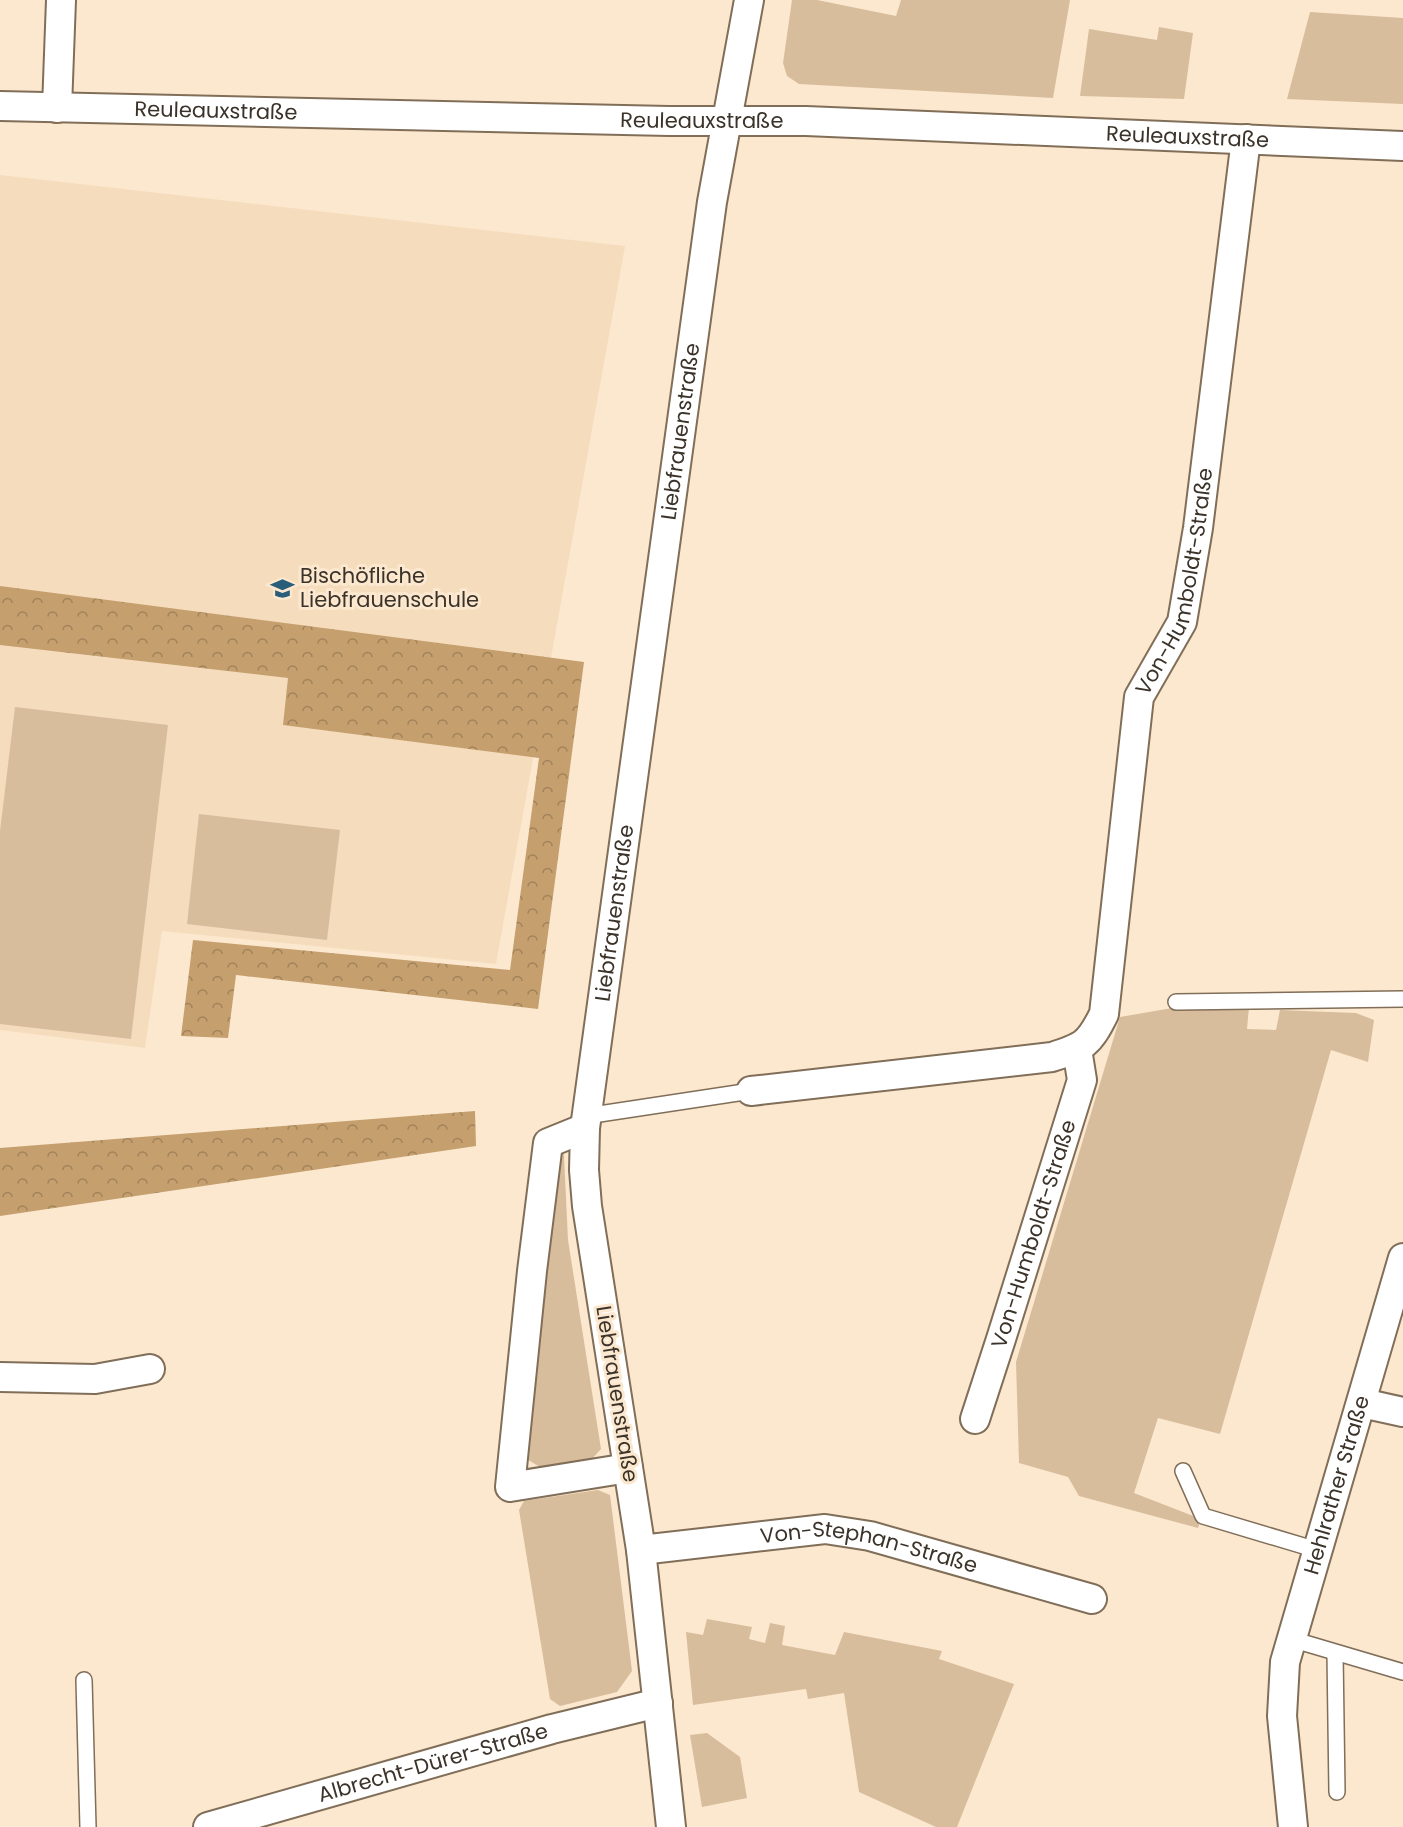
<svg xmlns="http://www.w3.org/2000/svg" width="1403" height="1827" font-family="Poppins,sans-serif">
<defs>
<pattern id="forest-crowns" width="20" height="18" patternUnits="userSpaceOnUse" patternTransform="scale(1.5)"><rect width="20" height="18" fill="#c59f6d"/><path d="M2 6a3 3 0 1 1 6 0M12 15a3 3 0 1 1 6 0" fill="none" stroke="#a1825a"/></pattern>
</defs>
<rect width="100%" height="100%" fill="#fce8cf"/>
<path fill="#f5dcbd" d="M0,175L625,246L496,964L162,931L145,1048L0,1030Z"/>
<g fill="#d8bd9d">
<path d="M792,0H817L896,16L901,0H1070L1053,98L799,84L787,76L783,63Z"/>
<path d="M1310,12L1403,18V104L1287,99Z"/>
<path d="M1159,27L1193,33L1184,99L1080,96L1089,29L1157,40Z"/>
<path d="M15,707L168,725L131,1039L0,1024V831Z"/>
<path d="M199,814L340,830L327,940L187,924Z"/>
<path d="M1178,1007H1249L1247,1029L1276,1030L1280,1010L1356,1013L1374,1020L1368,1062L1331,1050L1220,1434L1158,1418L1134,1493L1201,1519L1198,1528L1079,1496L1068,1477L1019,1463L1016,1362L1120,1017Z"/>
<path d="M561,1149L564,1155L568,1240L601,1449L591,1460L540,1467L525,1458L555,1153Z"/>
<path d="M598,1490L610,1495L632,1671L617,1692L560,1706L550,1699L519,1510L524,1501Z"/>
<path d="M707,1619L752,1627L749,1639L765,1643L770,1623L785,1626L782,1645L835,1655L844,1632L942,1651L939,1659L1014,1684L957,1827H936L859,1792L844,1693L808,1699L806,1689L693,1705L686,1632L703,1635Z"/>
<path d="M707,1733L740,1757L747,1798L702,1807L690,1735Z"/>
</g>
<g fill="url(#forest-crowns)">
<path d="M0,586L584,662L538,1009L236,975L228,1038L181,1036L193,940L510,970L539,758L283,725L288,678L0,645Z"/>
<path d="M475,1111L476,1146L0,1216V1148Z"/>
</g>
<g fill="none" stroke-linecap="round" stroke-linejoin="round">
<defs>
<g id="lane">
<path d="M1176,1002L1403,999"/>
<path d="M586,1116L751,1091"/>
<path d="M1183,1471L1203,1516L1317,1550"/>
<path d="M1291,1639L1403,1672"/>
<path d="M1335,1653L1337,1792"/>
<path d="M84,1680L88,1827"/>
</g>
<g id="street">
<path id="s1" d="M0,106L669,121H806L1403,146"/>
<path d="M57,108L61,0"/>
<path id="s2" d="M751,1091L1052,1057C1084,1047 1089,1044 1104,1014L1139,697L1182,622L1198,528L1246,139"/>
<path d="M585,1128L548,1143L532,1271L510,1487L628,1468"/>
<path d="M0,1377L95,1379L150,1369"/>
<path d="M1362,1403L1403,1412"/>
<path id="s3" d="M975,1419L1001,1339L1082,1080L1077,1049"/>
<path id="s4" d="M641,1550L825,1529L870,1536L1092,1599"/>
<path id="s5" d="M208,1827L552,1729L658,1703"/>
<path id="s6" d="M671,1827L641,1550L587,1206L584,1170L585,1128L712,202L749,0"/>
<path id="s7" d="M1293,1827L1282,1716L1285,1662L1403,1258"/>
</g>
</defs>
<use href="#lane" stroke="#806e58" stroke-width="18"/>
<use href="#street" stroke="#806e58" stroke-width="32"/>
<use href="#lane" stroke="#fff" stroke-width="15"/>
<use href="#street" stroke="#fff" stroke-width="28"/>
</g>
<defs>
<symbol id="school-bare" viewBox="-9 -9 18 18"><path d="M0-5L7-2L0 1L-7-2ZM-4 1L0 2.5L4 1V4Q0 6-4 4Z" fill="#295d79" stroke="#fce8cf" stroke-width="2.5" paint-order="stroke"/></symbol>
</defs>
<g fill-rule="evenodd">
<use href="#school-bare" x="266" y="572" width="33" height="33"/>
</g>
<g text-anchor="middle" stroke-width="6" stroke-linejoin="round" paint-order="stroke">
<g font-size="21" fill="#3b332a" stroke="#fce8cf">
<text dy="7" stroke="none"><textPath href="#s1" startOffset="216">Reuleauxstraße</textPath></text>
<text dy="7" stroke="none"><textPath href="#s1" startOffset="702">Reuleauxstraße</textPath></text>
<text dy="7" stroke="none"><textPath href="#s1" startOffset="1188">Reuleauxstraße</textPath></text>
<text dy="7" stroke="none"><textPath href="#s6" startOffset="1408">Liebfrauenstraße</textPath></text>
<text dy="7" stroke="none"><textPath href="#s2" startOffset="816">Von-Humboldt-Straße</textPath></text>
<text dy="7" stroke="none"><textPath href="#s6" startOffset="922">Liebfrauenstraße</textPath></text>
<text dy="7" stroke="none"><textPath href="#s3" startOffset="194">Von-Humboldt-Straße</textPath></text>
<text transform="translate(617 1394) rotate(81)" y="7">Liebfrauenstraße</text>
<text dy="7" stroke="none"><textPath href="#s7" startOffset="350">Hehlrather Straße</textPath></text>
<text dy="7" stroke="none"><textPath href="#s4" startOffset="231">Von-Stephan-Straße</textPath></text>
<text dy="7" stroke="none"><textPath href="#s5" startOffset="234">Albrecht-Dürer-Straße</textPath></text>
</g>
<g font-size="21" fill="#3b332a" stroke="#fce8cf" text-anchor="start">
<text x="300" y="583">Bischöfliche<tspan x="300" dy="24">Liebfrauenschule</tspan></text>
</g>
</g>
</svg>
